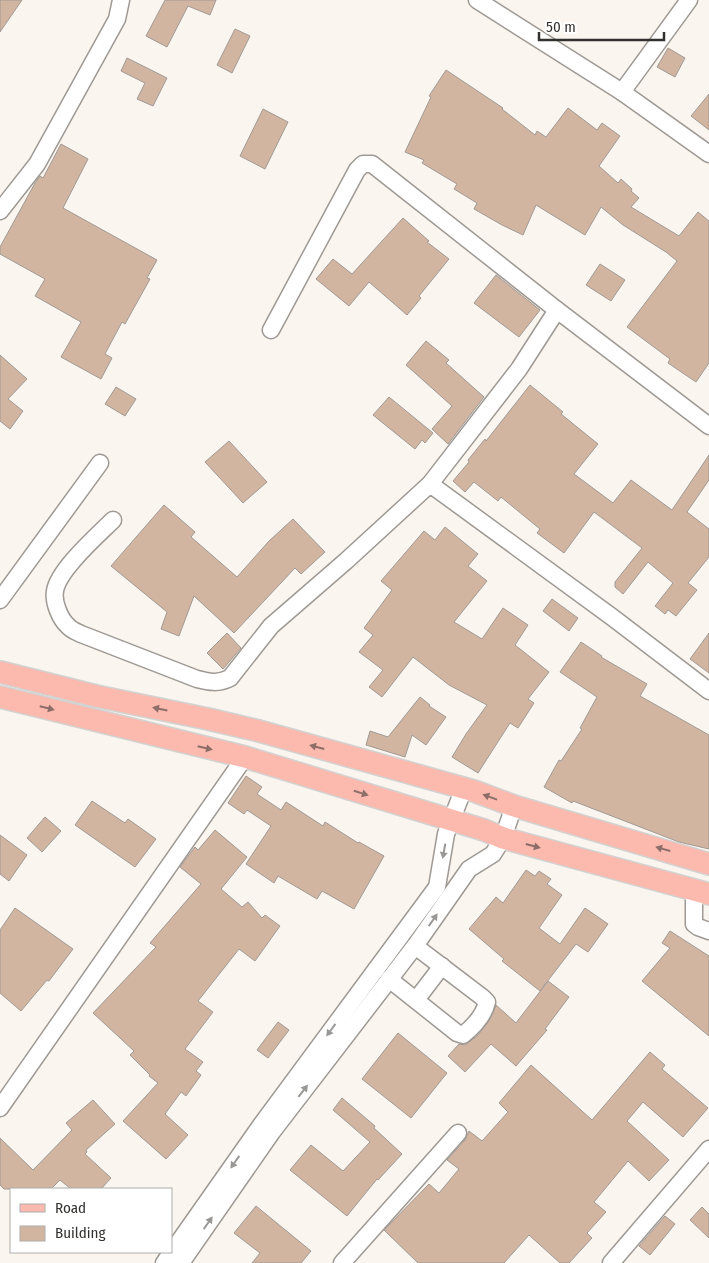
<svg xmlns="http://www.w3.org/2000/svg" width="709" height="1263" font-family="'Fira Sans Condensed',sans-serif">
<rect width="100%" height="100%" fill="#fbf5ef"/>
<g fill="#d2b5a1" stroke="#a09a96">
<path d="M0,0H22L0,32Z"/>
<path d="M165,0H216L210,15L188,6L167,47L146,36Z"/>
<path d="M235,29L250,36L232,73L217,65Z"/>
<path d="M668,48L685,58L675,77L657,67Z"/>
<path d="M127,58L167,78L153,106L137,99L145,83L121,71Z"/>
<path d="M446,70L503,108L502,109L535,135L537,131L546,137L568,108L597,130L602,123L620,136L599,166L618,183L621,179L632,189L631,191L639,198L631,207L679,236L698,212L709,221V363L696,382L668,363L670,359L627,327L677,261L666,252L623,225L601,207L585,235L536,205L523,235L502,225L474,209L477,203L454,189L457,184L422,163L424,160L405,152L431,97L429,96Z"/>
<path d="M709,94V130L691,116Z"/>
<path d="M263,109L288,122L265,169L240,156Z"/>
<path d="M61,144L88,159L63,208L157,260L147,278L150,279L125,324L122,322L105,354L112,358L101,379L61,357L81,322L35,296L45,279L0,254V247L35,183L40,176L43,178Z"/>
<path d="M403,218L429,241L427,242L449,259L419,296L421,298L407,315L369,282L349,306L316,279L333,259L352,274Z"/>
<path d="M600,264L625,280L611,301L586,285Z"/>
<path d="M496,275L540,310L519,337L474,303Z"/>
<path d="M426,341L449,360L446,363L484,397L448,444L432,429L452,406L406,365Z"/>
<path d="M0,355L27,379L8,399L23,411L10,429L0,421Z"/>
<path d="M530,385L563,412L561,414L598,444L574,474L613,503L631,480L672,510L709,455V480L687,512L709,529V557L688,583L697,590L676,616L668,610L665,614L655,606L673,583L648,562L623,594L615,587V582L642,548L594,512L564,553L537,533L540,529L501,497L498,501L474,482L465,492L453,481L469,462L468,460L485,439L486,441Z"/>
<path d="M116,387L136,399L125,416L105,404Z"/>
<path d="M389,397L433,433L425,443L422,440L415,449L373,415Z"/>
<path d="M229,441L267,482L243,503L205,462Z"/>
<path d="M164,505L195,532L191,537L237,577L269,541L293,519L325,552L301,574L295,568L234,633L194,596L179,636L161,629L167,612L111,566Z"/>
<path d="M445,527L478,554L468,566L487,581L454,622L482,639L503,608L528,625L515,645L549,672L528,699L534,703L518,728L510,723L478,773L452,757L466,734L487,705L449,685L413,657L382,697L369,687L383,670L359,652L373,635L364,628L392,590L381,581L424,531L435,540Z"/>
<path d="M552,599L578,618L569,631L543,611Z"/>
<path d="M227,633L241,648L223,669L207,653Z"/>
<path d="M709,633V673L690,659Z"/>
<path d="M581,642L602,656L601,657L647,684L640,696L709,735V849L679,842L573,801L572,803L544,787L559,760L561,761L582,729L580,728L597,697L560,672Z"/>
<path d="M420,697L430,705L429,706L446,717L426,745L412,735L405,757L366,745L370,731L388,737Z"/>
<path d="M246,776L262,787L257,794L281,810L286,802L323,826L325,822L358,843L359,842L384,856L354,909L322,891L317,899L278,876L274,883L246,864L271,826L247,810L244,814L228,803Z"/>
<path d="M92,801L125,823L128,819L156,839L135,867L75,825Z"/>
<path d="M45,817L61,831L42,852L27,838Z"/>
<path d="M215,830L247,857L221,889L242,907L248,902L262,918L265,915L280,926L255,961L239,949L198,1001L213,1012L185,1049L203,1062L196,1071L201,1075L186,1096L181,1092L165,1114L188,1135L166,1159L123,1121L158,1083L149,1076L150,1075L130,1055L134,1051L93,1013L156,947L150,943L201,884L180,867L195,847L198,850Z"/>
<path d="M0,835L27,855L9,881L0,874Z"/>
<path d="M526,870L535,876L539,871L551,879L547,884L562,895L539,928L560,944L585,908L608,924L588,952L576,944L540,991L502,961L504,959L469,929L496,897L503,903Z"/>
<path d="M15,908L73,949L49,981L47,980L21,1011L0,993V930Z"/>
<path d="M670,931L709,956V1036L642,981L670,948L662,943Z"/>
<path d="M548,981L569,997L545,1029L547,1030L516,1066L491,1044L465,1072L448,1056L459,1044L465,1045L478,1035L489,1021L496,1005L516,1023Z"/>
<path d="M278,1022L289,1030L268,1058L257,1050Z"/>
<path d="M398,1033L447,1073L411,1118L362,1079Z"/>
<path d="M650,1052L665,1065L662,1069L708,1108L683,1137L643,1102L627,1121L669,1160L649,1181L628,1161L594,1202L606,1212L587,1233L592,1238L569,1263H560L529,1235L504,1263H418L384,1230L429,1184L439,1193L459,1169L447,1160L465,1140L469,1131L482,1141L508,1112L499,1103L531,1065L592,1120Z"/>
<path d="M342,1098L375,1126L374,1128L402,1154L378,1180L377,1179L347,1216L290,1170L311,1145L343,1171L370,1142L333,1110Z"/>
<path d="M93,1100L115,1124L86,1150L87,1152L85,1154L111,1178L101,1189H71L60,1180L51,1189H4L0,1185V1138L33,1170L72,1130L66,1123Z"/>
<path d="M256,1206L311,1251L301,1263H252L260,1253L234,1233Z"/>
<path d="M702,1207L709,1214V1238L690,1220Z"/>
<path d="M665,1216L675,1224L650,1255L639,1246Z"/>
</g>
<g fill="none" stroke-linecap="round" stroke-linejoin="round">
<defs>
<g id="minor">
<path d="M477,0L622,92L709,154"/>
<path d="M622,92L689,0"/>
<path d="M0,211L37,164L117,19L121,0"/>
<path d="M271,330L357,170L363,164H372L557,310L709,426"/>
<path d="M430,484L519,369L557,310"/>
<path d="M113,520C98,535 58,570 55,591C53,602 60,619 68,626C71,630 77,632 81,634L197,679C209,682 218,684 230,678L271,626L346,561L430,484L612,617L709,691"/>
<path d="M0,600L100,463"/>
<path d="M694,890V924L698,927L709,931"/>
<path d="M389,979L457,1033L463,1035C473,1027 484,1015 487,1002L482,997L415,946"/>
<path d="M416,1000L442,966"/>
<path d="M0,1108L245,757"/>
<path d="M164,1263L261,1125L437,887L446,834L464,788"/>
<path d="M181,1263L272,1132L415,946L469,869L493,854L503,838L514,806"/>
<path d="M342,1263L458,1133"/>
<path d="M611,1263L709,1149"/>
</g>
<g id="major">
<path d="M0,672L96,696L208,719L259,731L474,791L514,806L709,864"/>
<path d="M0,697L245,757L484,830L503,838L709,894"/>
</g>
</defs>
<use href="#minor" stroke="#9e9994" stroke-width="19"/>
<use href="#major" stroke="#d2d2d1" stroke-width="24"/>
<use href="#minor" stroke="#fff" stroke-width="16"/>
<use href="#major" stroke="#fcb9ae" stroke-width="21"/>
</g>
<defs><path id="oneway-solid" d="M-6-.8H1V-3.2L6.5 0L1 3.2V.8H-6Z" transform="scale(1.25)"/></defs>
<g fill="#8d6e68">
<use href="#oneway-solid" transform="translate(47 708) rotate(14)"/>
<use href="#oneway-solid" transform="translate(160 709) rotate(-168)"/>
<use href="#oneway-solid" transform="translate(317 747) rotate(-165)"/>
<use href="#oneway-solid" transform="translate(205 748) rotate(13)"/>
<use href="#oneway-solid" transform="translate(361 793) rotate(17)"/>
<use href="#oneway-solid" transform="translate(490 797) rotate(-160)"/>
<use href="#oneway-solid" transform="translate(533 846) rotate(15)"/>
<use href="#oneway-solid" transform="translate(663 849) rotate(-164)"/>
</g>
<g fill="#999897">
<use href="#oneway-solid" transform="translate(444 851) rotate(100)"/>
<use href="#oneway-solid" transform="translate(433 920) rotate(-55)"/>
<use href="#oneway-solid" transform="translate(331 1030) rotate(126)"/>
<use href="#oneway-solid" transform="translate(303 1091) rotate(-52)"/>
<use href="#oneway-solid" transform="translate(235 1162) rotate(125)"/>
<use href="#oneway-solid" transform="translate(208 1223) rotate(-55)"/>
</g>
<rect x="10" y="1188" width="162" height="65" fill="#ffffff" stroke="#adadac"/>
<rect x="20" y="1204" width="25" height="8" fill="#fcb9ae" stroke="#adadac"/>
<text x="55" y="1213" font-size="15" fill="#33312f">Road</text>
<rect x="20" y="1226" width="25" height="15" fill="#d2b5a1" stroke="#adadac"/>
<text x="55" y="1238" font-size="15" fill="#33312f">Building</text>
<path d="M539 32v8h125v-8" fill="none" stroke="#33312f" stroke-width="2.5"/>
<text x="546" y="32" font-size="15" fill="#33312f" stroke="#ffffff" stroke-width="4" paint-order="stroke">50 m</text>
</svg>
